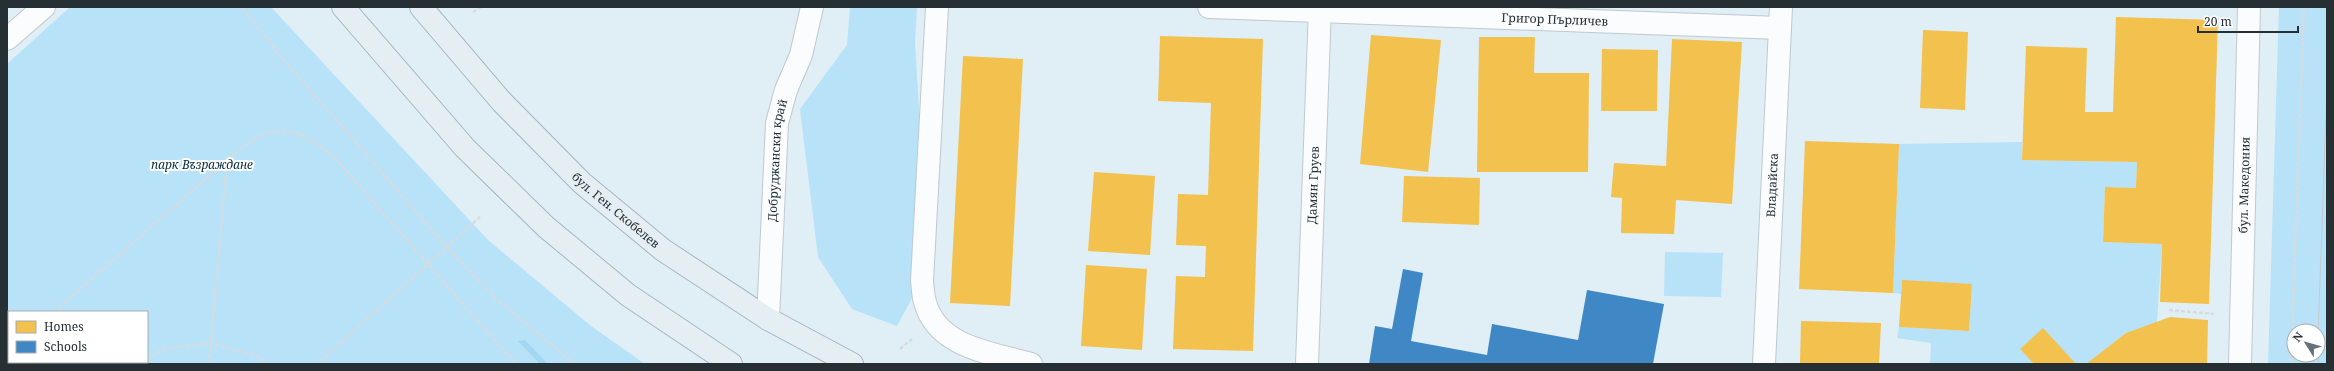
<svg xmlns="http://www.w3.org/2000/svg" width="2334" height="371" font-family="'Noto Serif',serif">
<rect width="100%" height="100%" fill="#e0eef6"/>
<g fill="#b7e2f8" fill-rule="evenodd">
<path d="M70,7H271L488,240L591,326L645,364H7V64ZM9,312H147V362H9Z"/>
<path d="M850,7H917L915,42L920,128L912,298L897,326L852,309L818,257L800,109L847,45Z"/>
<path d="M2279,7H2327V364H2268ZM2294,331H2318V355H2294Z"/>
<path d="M2022,142V160L2137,162L2136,188L2105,187L2103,242L2162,244L2157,322L2126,333L2086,364H2076L2020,349L2034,364H1930L1931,343L1897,338L1899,327L1969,331L1972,285L1902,281L1901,294L1893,293L1899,144Z"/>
<path d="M1665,252L1723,253L1721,297L1664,296Z"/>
</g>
<path fill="#a1d7f2" d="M525,340L548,364H540L518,341Z"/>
<g fill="#f2c14e">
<path d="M2116,17L2218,20L2209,304L2160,302L2162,244L2103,242L2105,187L2136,188L2137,162L2022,160L2026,46L2087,48L2085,112H2113Z"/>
<path d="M1923,30L1968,32L1965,110L1920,108Z"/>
<path d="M1371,35L1441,40L1428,172L1360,164Z"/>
<path d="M1160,36L1263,39L1253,351L1173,349L1176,276L1205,277L1206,246L1176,245L1178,194L1208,195L1211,103L1158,101Z"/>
<path d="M1479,37H1535L1534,73H1589L1588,172H1477Z"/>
<path d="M1672,39L1742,42L1732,204L1676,200L1674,234L1621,233L1622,198L1611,197L1614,163L1666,166Z"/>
<path d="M1602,49L1658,50L1657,111H1601Z"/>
<path d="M963,56L1023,59L1010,306L950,303Z"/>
<path d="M1805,141L1899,144L1893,293L1799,289Z"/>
<path d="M1094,172L1155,176L1150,255L1088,251Z"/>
<path d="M1404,176L1480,178L1479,225L1402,222Z"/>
<path d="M1086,265L1147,269L1142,350L1081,346Z"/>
<path d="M1902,280L1972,284L1969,331L1899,327Z"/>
<path d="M2170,317L2208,320L2207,364H2086L2126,333Z"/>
<path d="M1801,321L1881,323L1879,364H1800Z"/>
<path d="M2043,328L2076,364H2034L2020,349Z"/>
</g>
<path fill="#3f88c5" d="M1403,269L1423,273L1411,341L1487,355L1492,324L1578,340L1587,290L1664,304L1653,364H1369L1375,326L1392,329Z"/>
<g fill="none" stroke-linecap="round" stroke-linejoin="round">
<defs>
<g id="minor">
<path d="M937,7L922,281C923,288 923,296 925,302C937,348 993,353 1031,364"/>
<path id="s1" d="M1209,7L1780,28"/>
<path d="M7,39L44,7"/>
<path id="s2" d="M768,319L777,123L786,90L801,55L812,7"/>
<path id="s3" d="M1307,364L1320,7"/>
<path id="s4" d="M1764,364L1781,7"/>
<path id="s5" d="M2240,364L2249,7"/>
</g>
<g id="major">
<path d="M343,7L465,148L546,227L628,295L731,364"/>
<path id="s6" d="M421,7L502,102L582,183L663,250L768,319L852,364"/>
</g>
</defs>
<use href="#minor" stroke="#bfc9cf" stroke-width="24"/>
<use href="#major" stroke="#a4b6c0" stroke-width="24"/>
<g stroke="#d7dbdd" stroke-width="2.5" stroke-dasharray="4 2" stroke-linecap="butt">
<path d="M242,7L278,53L447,247L495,298L575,364"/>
<path d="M473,12L481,7"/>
<path d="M2169,310L2214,314"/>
<path d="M54,312L240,149C247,145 256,137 264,134C292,125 311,139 332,155L516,364"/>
<path d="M900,349L912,339"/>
<path d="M7,353L9,351"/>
<path d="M147,359L163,349L211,343L257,356L268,364"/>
<path d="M138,364L141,362"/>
<path d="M209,364L227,161"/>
<path d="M317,364L480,217"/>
<path d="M2291,364L2304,7"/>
</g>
<use href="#minor" stroke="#fafcfe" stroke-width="22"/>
<use href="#major" stroke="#e5eef3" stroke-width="22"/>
<g stroke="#c7cbcd" stroke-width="1">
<path d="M2318,336L2327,87"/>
<path d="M2318,354L2319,364"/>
</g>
</g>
<g text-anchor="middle" stroke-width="4" stroke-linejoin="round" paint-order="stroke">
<g font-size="12" fill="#252f34" stroke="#fff">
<text dy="4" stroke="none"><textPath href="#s1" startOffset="346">Григор Пърличев</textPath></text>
<text dy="4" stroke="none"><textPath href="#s2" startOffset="159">Добруджански край</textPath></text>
<text dy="4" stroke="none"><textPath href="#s3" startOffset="179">Дамян Груев</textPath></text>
<text dy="4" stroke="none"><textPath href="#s4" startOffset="179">Владайска</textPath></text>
<text dy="4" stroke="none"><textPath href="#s5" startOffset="179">бул. Македония</textPath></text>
<text dy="4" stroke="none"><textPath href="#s6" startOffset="282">бул. Ген. Скобелев</textPath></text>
</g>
<g font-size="12" font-style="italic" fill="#052e3f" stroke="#fff">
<text x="202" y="169">парк Възраждане</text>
</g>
</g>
<rect width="2334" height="371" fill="none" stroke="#252f34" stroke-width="16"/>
<rect x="8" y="311" width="140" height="52" fill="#ffffff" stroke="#a8acae"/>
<rect x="16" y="321" width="20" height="12" fill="#f2c14e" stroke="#a8acae"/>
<text x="44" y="331" font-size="12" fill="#252f34">Homes</text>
<rect x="16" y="341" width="20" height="12" fill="#3f88c5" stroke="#a8acae"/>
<text x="44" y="351" font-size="12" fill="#252f34">Schools</text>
<g transform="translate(2306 343) rotate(307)"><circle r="19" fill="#ffffff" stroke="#a8acae"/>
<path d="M0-3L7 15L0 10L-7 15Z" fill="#667278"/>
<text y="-6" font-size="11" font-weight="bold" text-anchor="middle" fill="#252f34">N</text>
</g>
<path d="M2198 26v6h100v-6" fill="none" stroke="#252f34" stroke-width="2"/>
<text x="2204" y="26" font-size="12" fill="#252f34" stroke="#ffffff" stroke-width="3" paint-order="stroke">20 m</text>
</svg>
